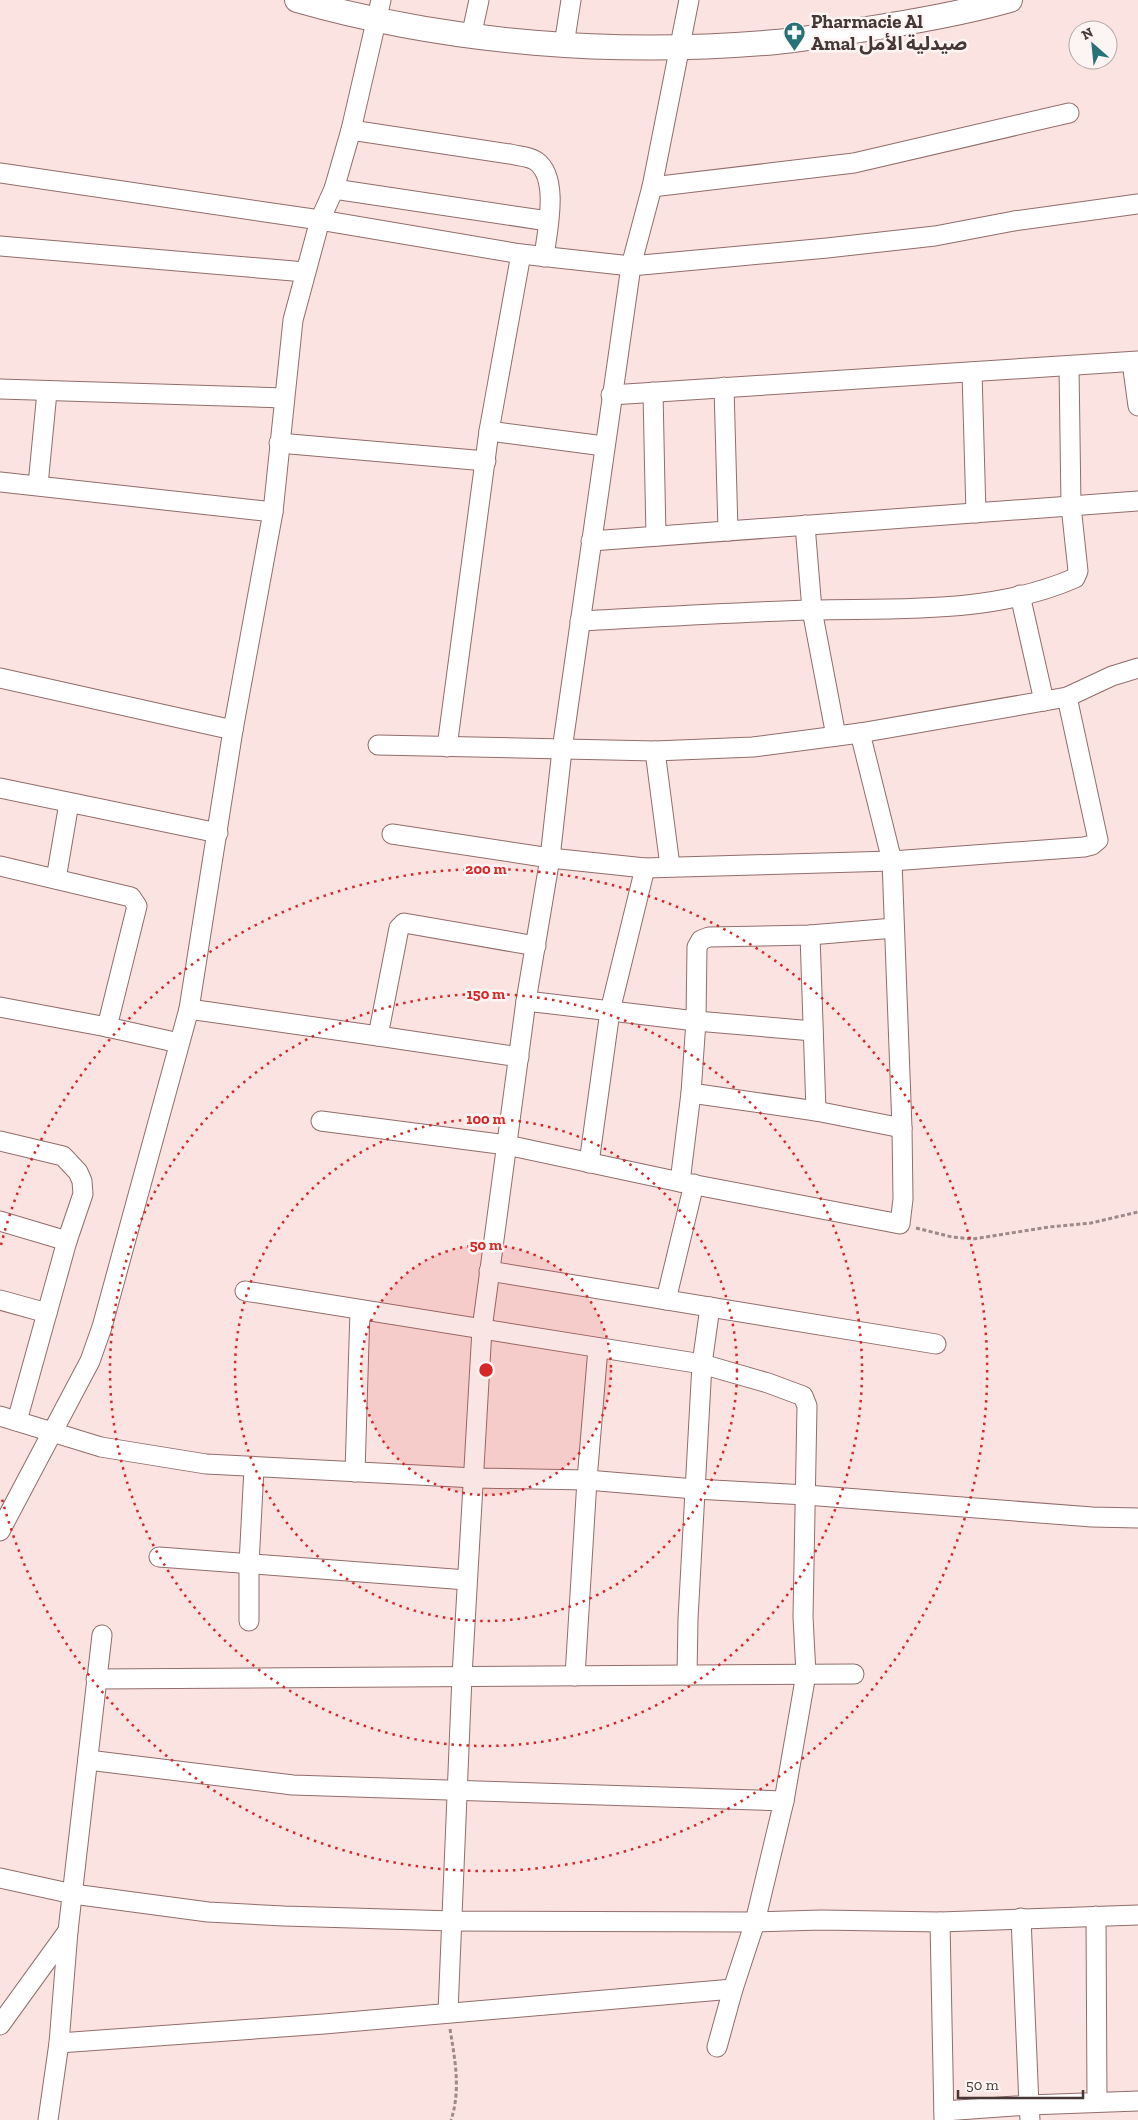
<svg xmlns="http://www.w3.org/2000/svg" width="1138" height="2120" font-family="'Zilla Slab','Noto Sans Arabic',serif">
<rect width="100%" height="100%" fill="#fbe3e1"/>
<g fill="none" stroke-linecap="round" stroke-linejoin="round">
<defs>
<g id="minor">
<path d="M471,37L479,0"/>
<path d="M564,45L571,0"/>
<path d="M351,130L510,154C517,156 529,156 536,161C560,178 547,231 544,257"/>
<path d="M0,173L320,220L521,254L631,266L827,248L935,236L1014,221L1138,204"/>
<path d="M652,187L854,163L1069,113"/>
<path d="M334,189L548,221"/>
<path d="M0,246L305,272"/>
<path d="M1132,362L1138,406"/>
<path d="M972,372L976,513"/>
<path d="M724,387L728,531"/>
<path d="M0,389L284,398"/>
<path d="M653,392L656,536"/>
<path d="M611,395L1138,361"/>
<path d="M489,431L604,446"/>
<path d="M279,443L486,461"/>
<path d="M0,482L273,512"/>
<path d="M38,485L47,392"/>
<path d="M805,525L812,610L836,736"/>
<path d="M591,541L1138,501"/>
<path d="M1020,595L1044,701"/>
<path d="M580,621C658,617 735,612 812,610C899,608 993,614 1075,578L1078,571L1071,506L1069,366"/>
<path d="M0,678L233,730"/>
<path d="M378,745L655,751L753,747L860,733L1067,697L1112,676L1138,668"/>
<path d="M447,747L489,431L521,254"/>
<path d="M655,751L670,866"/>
<path d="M0,788L218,833"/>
<path d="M392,834L550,858L645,868L892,861L1084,847L1092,845L1098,840L1067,697"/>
<path d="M0,866L131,897L137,906L107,1027"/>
<path d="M56,879L69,803"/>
<path d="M894,928L810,935L709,937L701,940L697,947L696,1021L691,1093L816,1111L902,1128"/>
<path d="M810,935L816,1111"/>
<path d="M526,1001L696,1021L813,1031"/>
<path d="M0,1007L107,1027L179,1043"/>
<path d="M189,1009L378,1036L399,928L404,923L536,946"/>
<path d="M378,1036L519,1057"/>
<path d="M321,1121L507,1145L680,1182L900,1224L903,1199L902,1128L892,861L860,733"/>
<path d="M0,1141L63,1156L78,1172L82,1181L83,1194L67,1241L17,1421"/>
<path d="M589,1163L610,1011L645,868"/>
<path d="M680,1182L691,1093"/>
<path d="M0,1221L67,1241"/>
<path d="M489,1271L936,1344"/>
<path d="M245,1291L702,1364L768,1383L803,1396L807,1406L803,1617L806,1674L784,1801"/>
<path d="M0,1300L47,1313"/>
<path d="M666,1300L694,1184"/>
<path d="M0,1416L101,1447L206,1464L475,1478L587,1480L695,1489L806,1495L1092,1517L1138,1518"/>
<path d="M355,1472L360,1310"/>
<path d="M0,1531L90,1361L102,1327L189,1009L233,730L273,512L293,320L320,220L334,189L351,130L381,0"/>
<path d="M159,1557L467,1580"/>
<path d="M249,1621V1564L254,1468"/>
<path d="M687,1675L688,1619L702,1364L710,1307"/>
<path d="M575,1676L587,1480L598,1348"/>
<path d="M96,1679L854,1674"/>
<path d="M88,1760L293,1785L784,1801L755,1922L733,1989L717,2047"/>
<path d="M0,1878L73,1894L208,1912L284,1916L453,1921L755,1922L821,1920L940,1922L1138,1915"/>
<path d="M1096,1916L1097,2102"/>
<path d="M940,1922L944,2120"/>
<path d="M448,2012L462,1676L482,1329L526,1001L550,858L562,750L631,266L652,187L689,0"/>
<path d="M0,2025L68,1931"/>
<path d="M59,2043L324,2024L733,1989"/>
<path d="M944,2111L1029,2105L1021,1918"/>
<path d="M48,2120L59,2043L68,1931L102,1635"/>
<path d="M1030,2120L1029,2105L1138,2101"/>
</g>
<path id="tertiary" d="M297,0C451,44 616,56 776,42C799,40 823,36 847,32C902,24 956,15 1010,0"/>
</defs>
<use href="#minor" stroke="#916d6b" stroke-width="21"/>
<use href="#tertiary" stroke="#916d6b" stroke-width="26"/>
<g stroke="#9d8988" stroke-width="3" stroke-dasharray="4 2.5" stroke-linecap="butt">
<path d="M916,1228L952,1237L973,1239L1049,1227L1091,1223L1138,1212"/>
<path d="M450,2029C455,2060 461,2090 451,2120"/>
</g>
<use href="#minor" stroke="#fff" stroke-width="19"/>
<use href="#tertiary" stroke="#fff" stroke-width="24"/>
</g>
<circle cx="486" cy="1370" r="125" fill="#d62828" fill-opacity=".12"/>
<g fill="none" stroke="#d62828" stroke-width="2.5" stroke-dasharray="2.5 5">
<circle cx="486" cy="1370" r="125"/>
<circle cx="486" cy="1370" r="251"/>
<circle cx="486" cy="1370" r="376"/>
<path d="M1 1245A501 501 0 1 1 1 1495"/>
</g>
<defs>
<symbol id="pharmacy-pin" viewBox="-11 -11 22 30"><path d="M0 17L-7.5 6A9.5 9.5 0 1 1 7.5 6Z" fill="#277277" stroke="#fdf4f4"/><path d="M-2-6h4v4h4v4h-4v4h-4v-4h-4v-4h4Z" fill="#fff"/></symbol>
</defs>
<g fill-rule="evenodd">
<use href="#pharmacy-pin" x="782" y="20" width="25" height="34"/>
</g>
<g text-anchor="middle" stroke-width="5" stroke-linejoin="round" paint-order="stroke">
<g font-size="19" font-weight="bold" fill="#463736" stroke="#fdf4f4" text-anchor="start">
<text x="811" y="28">Pharmacie Al<tspan x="811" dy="22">Amal صيدلية الأمل</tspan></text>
</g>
</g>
<circle cx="486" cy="1370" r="8" fill="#d62828" stroke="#fdf4f4" stroke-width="2.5"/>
<g font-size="15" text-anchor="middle" font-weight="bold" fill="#d62828" stroke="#fdf4f4" stroke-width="5" stroke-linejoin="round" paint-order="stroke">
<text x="486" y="874">200 m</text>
<text x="486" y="999">150 m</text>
<text x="486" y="1124">100 m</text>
<text x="486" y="1250">50 m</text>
</g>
<g transform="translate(1093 45) rotate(333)"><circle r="24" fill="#fdf4f4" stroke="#b4a8a8"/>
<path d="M0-4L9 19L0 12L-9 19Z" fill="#277277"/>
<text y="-8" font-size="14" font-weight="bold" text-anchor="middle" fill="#463736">N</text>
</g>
<path d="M958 2090v8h125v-8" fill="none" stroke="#463736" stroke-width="2.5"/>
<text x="966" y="2090" font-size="15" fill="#463736" stroke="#fdf4f4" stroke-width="4" paint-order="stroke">50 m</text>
</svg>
